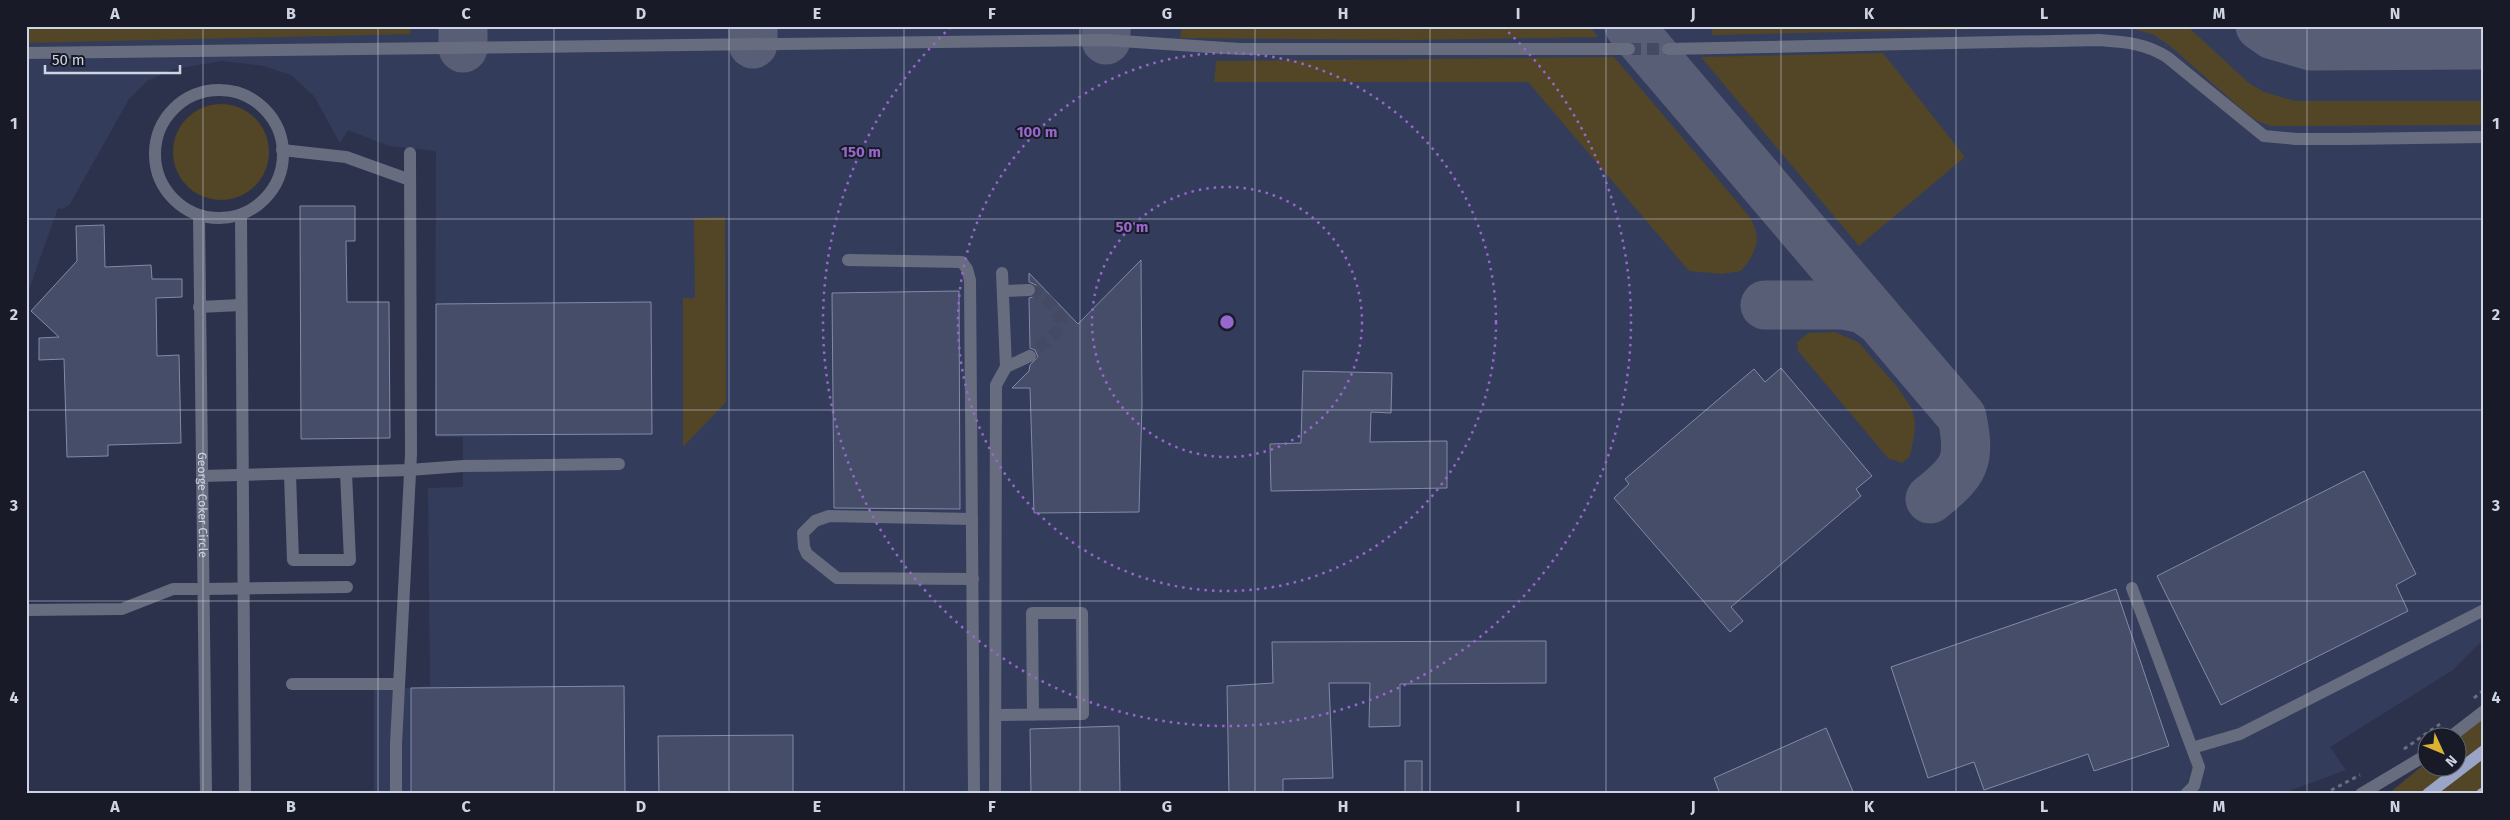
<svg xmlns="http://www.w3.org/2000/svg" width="2510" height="820" font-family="'Fira Sans',sans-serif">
<rect width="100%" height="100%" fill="#2c324c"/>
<path fill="#343c5c" d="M26,26H2484V639L2453,670L2330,747L2346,770L2281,794H374V690L430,686L428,488L463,487V437H435L436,151L389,146L348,130L340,143L314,96L291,75L264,66L222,61L174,69L147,81L129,99L70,204L63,209L58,208L26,298Z"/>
<g fill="#524626">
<path d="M26,26H409L411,34L26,43Z"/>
<path d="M1182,26H1589L1598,37L1411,40L1180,38Z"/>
<path d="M1713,26H2187L2249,83L2264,92L2295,101H2484V125L2271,126L2257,121L2245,112L2169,45L2154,35L2123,26L1712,35Z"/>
<path d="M1883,53L1965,157L1859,246L1701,57Z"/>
<path d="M1614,57L1749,216C1763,239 1757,251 1741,271L1721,274L1689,271L1528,82H1214L1216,61Z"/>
<circle cx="221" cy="152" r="48"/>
<path d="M725,217L726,402L683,447V298H695L694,218Z"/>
<path d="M1835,332L1858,342L1898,388L1912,409L1915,422L1914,436L1910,456L1902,463L1888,458L1798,351L1797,342L1809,333Z"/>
<path d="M2484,717V794H2388L2427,762L2428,768H2458V738Z"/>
</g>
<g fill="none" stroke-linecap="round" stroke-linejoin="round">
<g stroke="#585e75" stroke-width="49">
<path d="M463,26V48"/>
<path d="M753,26V44"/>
<path d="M1106,26V40"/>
<path d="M1629,26L1962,417C1971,462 1965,471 1930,499"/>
<path d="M2260,26L2273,35L2311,46L2484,45"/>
<path d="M1765,305H1844L1863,309L1878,319"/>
</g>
</g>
<g fill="#454d68" stroke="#818aa8">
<path d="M300,206H355V241H346L347,302H389L390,438L301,439Z"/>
<path d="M104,225L105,267L151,265L152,279H182V297L156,298L157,356L179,355L181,443L108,445V456L67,457L64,359L39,360V338L59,337L31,311L77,261L76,226Z"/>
<path d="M1141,260L1142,404L1139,512L1034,513L1030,388H1012L1029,371L1030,365L1038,357L1035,350L1030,348L1029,298L1034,297L1037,290L1036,285L1029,282V273L1078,324Z"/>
<path d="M959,291L960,509L834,508L832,293Z"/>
<path d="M651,302L652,434L436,435V304Z"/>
<path d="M1781,368L1872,476L1856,489L1861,496L1731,607L1743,621L1730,632L1614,498L1629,484L1625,479L1754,369L1765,382Z"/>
<path d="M1303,371L1392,373L1391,413L1371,412L1370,442L1447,441V488L1271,491L1270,444L1301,443Z"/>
<path d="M2364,471L2416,574L2396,585L2408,611L2221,705L2157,576Z"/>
<path d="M2116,589L2169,746L2094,771L2088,754L1984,790L1974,762L1928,778L1891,667Z"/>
<path d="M1546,641V683L1400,684V726L1369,727L1370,683H1329L1333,778L1283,779V794H1229L1227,686L1273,683L1272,642Z"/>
<path d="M624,686L625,794H411V688Z"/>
<path d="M1119,726L1120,794H1031L1030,729Z"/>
<path d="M1826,728L1854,794H1720L1714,778Z"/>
<path d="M793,735V794H659L658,736Z"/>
<rect x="1405" y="761" width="17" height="33"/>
</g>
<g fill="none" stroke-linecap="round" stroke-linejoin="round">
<g stroke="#444a63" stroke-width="12" stroke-dasharray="12 6" stroke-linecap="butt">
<path d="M1629,49H1668"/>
<path d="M1029,290C1043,292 1056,309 1062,321L1057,332L1030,356"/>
</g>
<g stroke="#686d84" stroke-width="3" stroke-dasharray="4 4" stroke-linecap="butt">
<path d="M2474,698L2484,690"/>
<path d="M2404,749L2440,724"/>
<path d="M2324,794L2360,775"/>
</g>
<g stroke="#676d7e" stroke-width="12">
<path d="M1668,49L2099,40C2125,42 2145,43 2167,57L2264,136L2296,139H2347L2484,137"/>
<path d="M26,53L1106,40L1240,49H1629"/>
<circle cx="219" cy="154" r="64"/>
<path d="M282,150L346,157L410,180"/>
<path id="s1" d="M199,216L206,794"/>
<path d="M241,216L245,794"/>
<path d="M848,260L962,262L967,269L970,280L974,794"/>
<path d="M1003,291L1029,290"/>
<path d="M199,307L241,305"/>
<path d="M1006,367L1030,356"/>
<path d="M290,475L293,560H350L346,473"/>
<path d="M203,476L409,470L463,466L619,464"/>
<path d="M972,519L829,516L815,521L803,533L804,547L807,554L837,578L973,579"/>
<path d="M2132,588L2199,767L2194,786L2186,794"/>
<path d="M204,589L347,587"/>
<path d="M26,610L122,609L173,589H196"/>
<path d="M292,684H399"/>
<path d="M996,715L1083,714L1082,613H1032L1033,715"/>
<path d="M2449,738L2484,711"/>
<path d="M2192,748L2240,734L2484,610"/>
<path d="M396,794V744L411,454L410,153"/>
<path d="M995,794L996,385L1006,367L1002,273"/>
<path d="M2361,794L2428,754"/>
</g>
<g stroke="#9aa4c7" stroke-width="12">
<path d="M2428,794L2484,751"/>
<path d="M2482,794L2484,793"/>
</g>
</g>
<path fill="none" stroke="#cfd4e4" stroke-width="1" stroke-opacity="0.55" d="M203,26V794M378,26V794M554,26V794M729,26V794M904,26V794M1080,26V794M1255,26V794M1430,26V794M1606,26V794M1781,26V794M1956,26V794M2132,26V794M2307,26V794M26,219H2484M26,410H2484M26,601H2484"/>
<g fill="none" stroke="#9867cc" stroke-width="2.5" stroke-dasharray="2.5 5">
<circle cx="1227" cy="322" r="135"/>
<circle cx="1227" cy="322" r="269"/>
<path d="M1503 27A404 404 0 1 1 951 27"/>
</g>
<g text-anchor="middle" stroke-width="4" stroke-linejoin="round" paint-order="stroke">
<g font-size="12" fill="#cfd4e4" stroke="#181b27">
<text dy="4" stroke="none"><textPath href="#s1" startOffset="289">George Coker Circle</textPath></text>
</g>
</g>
<circle cx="1227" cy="322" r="8" fill="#9867cc" stroke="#181b27" stroke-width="2.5"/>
<g font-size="15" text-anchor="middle" font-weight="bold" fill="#9867cc" stroke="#181b27" stroke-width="4" stroke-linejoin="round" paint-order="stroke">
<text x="1037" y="137">100 m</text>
<text x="861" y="157">150 m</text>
<text x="1132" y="232">50 m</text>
</g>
<rect width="2510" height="820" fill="none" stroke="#181b27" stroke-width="55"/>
<g transform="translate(2442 752) rotate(134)"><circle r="24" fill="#181b27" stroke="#616573"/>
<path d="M0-4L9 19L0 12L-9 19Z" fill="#dbb233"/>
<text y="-8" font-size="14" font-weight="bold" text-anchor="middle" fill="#cfd4e4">N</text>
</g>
<path d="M45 65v8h135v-8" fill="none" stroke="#cfd4e4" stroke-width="2.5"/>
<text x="52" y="65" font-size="15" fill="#cfd4e4" stroke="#181b27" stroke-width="4" paint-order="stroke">50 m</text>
<rect x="28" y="28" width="2454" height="764" fill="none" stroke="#cfd4e4" stroke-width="2"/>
<g font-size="16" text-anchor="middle" font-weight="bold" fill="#cfd4e4">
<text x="115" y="19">A</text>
<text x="291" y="19">B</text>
<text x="466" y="19">C</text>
<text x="641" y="19">D</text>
<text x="817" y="19">E</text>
<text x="992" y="19">F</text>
<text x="1167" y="19">G</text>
<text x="1343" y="19">H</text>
<text x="1518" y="19">I</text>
<text x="1693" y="19">J</text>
<text x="1869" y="19">K</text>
<text x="2044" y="19">L</text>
<text x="2219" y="19">M</text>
<text x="2395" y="19">N</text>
<text x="14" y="129">1</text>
<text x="2496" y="129">1</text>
<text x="14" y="320">2</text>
<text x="2496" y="320">2</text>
<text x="14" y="511">3</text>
<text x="2496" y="511">3</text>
<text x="14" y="703">4</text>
<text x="2496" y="703">4</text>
<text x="115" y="812">A</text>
<text x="291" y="812">B</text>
<text x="466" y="812">C</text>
<text x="641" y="812">D</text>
<text x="817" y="812">E</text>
<text x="992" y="812">F</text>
<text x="1167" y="812">G</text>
<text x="1343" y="812">H</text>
<text x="1518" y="812">I</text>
<text x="1693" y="812">J</text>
<text x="1869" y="812">K</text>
<text x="2044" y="812">L</text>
<text x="2219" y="812">M</text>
<text x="2395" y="812">N</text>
</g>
</svg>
